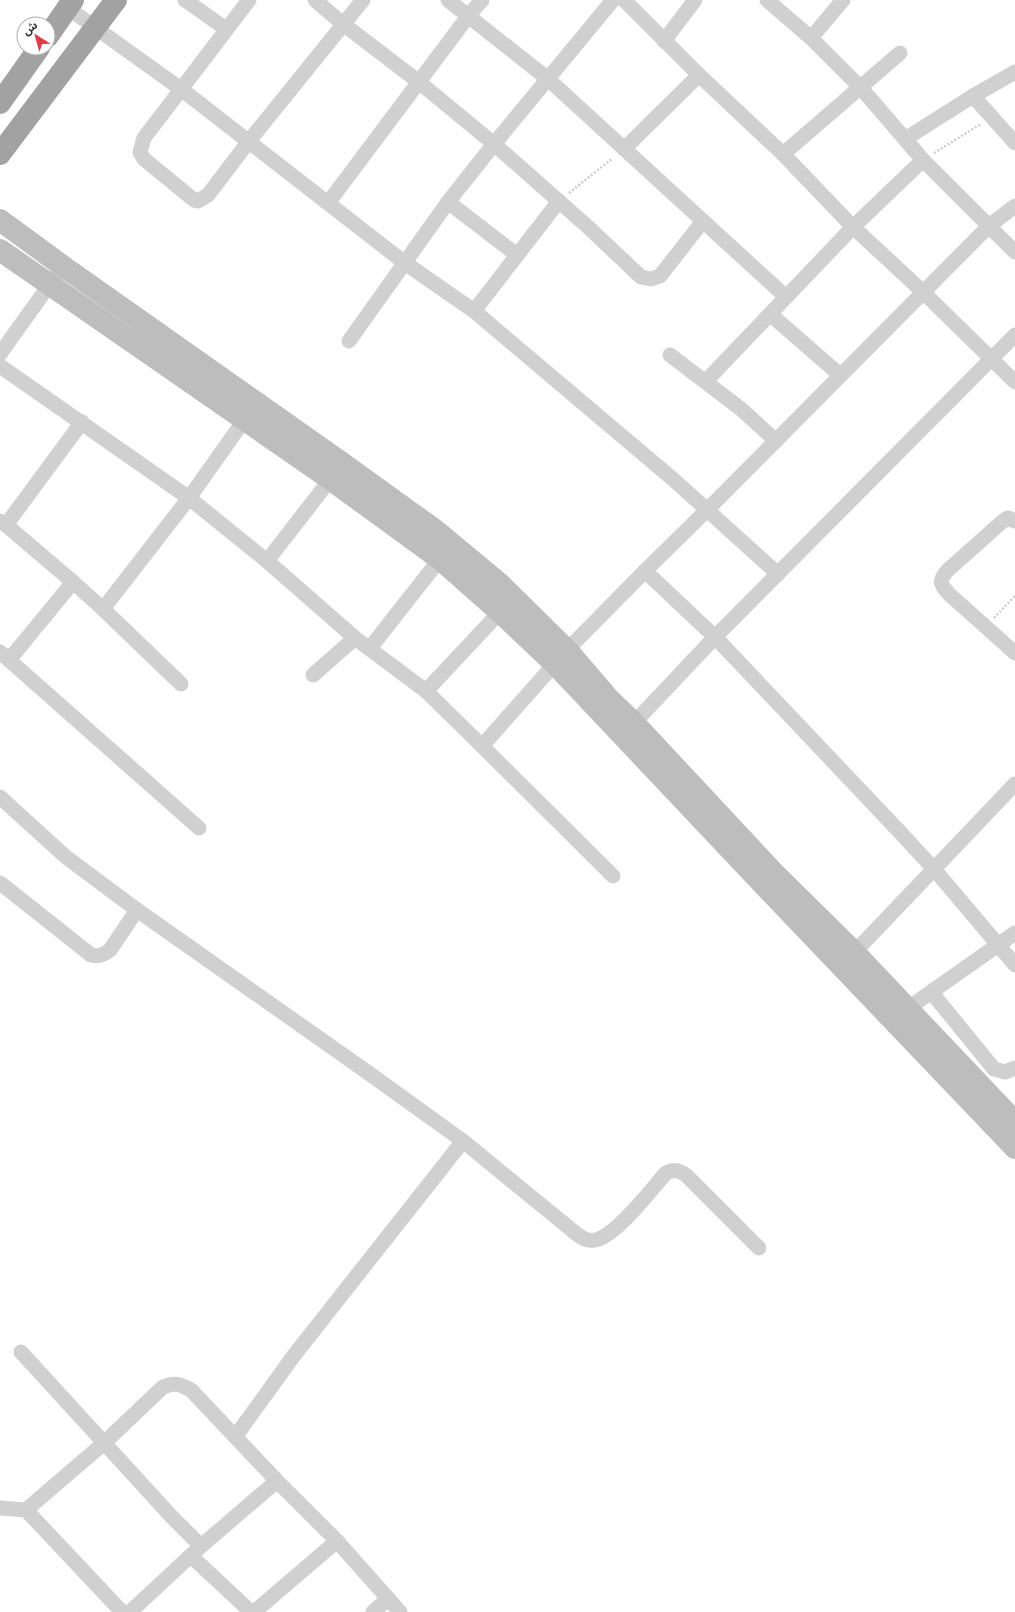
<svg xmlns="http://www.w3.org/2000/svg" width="1015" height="1612" font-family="'Open Sans','Noto Sans Arabic',sans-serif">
<rect width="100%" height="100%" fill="#fff"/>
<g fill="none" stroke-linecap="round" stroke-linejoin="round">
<g stroke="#cdcdcd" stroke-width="2.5" stroke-dasharray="2 2" stroke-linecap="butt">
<path d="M934,153L981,124"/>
<path d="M569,193L613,158"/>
<path d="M994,618L1015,596"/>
</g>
<g stroke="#d0d0d0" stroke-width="15">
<path d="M185,0L226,29"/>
<path d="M249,0L144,138L140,152L144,159L194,200L198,201L208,195L249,141L363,0"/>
<path d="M315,0L343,24L419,82L494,144L588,227L641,277L651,279L660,276L703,221"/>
<path d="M448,0L548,79L786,297"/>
<path d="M624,0L699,75L783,154L900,53"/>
<path d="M767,0L811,38L861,88L923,160L1015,252"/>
<path d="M68,8L181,89L405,263L474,311L674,480L778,574"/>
<path d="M811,38L843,0"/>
<path d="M664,41L695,0"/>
<path d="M1015,72L973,96L1015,143"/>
<path d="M905,139L973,96"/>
<path d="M624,149L699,75"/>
<path d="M783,154L853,227L923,292L1015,382"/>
<path d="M448,202L517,255"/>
<path d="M328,203L469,15L482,0"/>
<path d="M474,311L559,201"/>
<path d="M770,314L840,375"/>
<path d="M349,341L448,202L494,144L613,0"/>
<path d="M0,354L55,277"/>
<path d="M670,355L741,409L776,441"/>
<path d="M0,366L189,498L267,561L355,638L426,691L482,746L567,650L645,571L707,510L989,226L1015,206"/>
<path d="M706,381L853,227L923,160"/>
<path d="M0,521L6,525L82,422"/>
<path d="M1015,521L1008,518L1003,521L948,570C938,581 940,584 949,594L1015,653"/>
<path d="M6,525L73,582"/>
<path d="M267,561L336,472"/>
<path d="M645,571L715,637L897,829L934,869L1015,965"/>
<path d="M103,609L181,684"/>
<path d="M370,648L440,559"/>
<path d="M0,652L199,828"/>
<path d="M9,660L73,582L103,609L189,498L245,419"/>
<path d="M313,675L355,638"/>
<path d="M426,691L500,612"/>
<path d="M634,723L715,637L1015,335"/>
<path d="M482,746L613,876"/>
<path d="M0,797L66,857L137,910L370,1074L463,1141L295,1354L235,1437"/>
<path d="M0,883L91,955C99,957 103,955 110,950L137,910"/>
<path d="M849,958L1015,784"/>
<path d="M932,993L994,1069L1005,1072L1015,1068"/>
<path d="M907,1009L1015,933"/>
<path d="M463,1141L573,1231C579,1236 586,1242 595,1240C616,1236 651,1190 666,1173C675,1169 678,1170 686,1175L759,1248"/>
<path d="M21,1352L171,1516L201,1546"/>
<path d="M0,1508L26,1510L122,1612"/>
<path d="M26,1510L104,1443L163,1387C175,1382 180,1384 191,1390L277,1481L337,1541"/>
<path d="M191,1556L251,1612"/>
<path d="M130,1612L201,1546L277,1481"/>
<path d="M254,1612L337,1541L400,1612"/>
<path d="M373,1612L388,1599"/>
</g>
<g stroke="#bdbdbd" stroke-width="22">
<path d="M0,220L64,267L342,463L435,530L500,584L567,650L609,699L634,723L772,871L854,952L1015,1122"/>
<path d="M0,250L330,479L440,559L500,612L555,664L759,880L1015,1148"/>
</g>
<g stroke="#a2a2a2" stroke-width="22">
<path d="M48,36L73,0"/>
<path d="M0,103L39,48"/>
<path d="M0,154L116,0"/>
</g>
</g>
<g transform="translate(36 36) rotate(323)"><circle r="19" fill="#ffffff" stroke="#adadad"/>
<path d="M0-3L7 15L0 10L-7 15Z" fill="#e63946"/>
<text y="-6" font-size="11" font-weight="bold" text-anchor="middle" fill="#333333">ش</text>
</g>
</svg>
